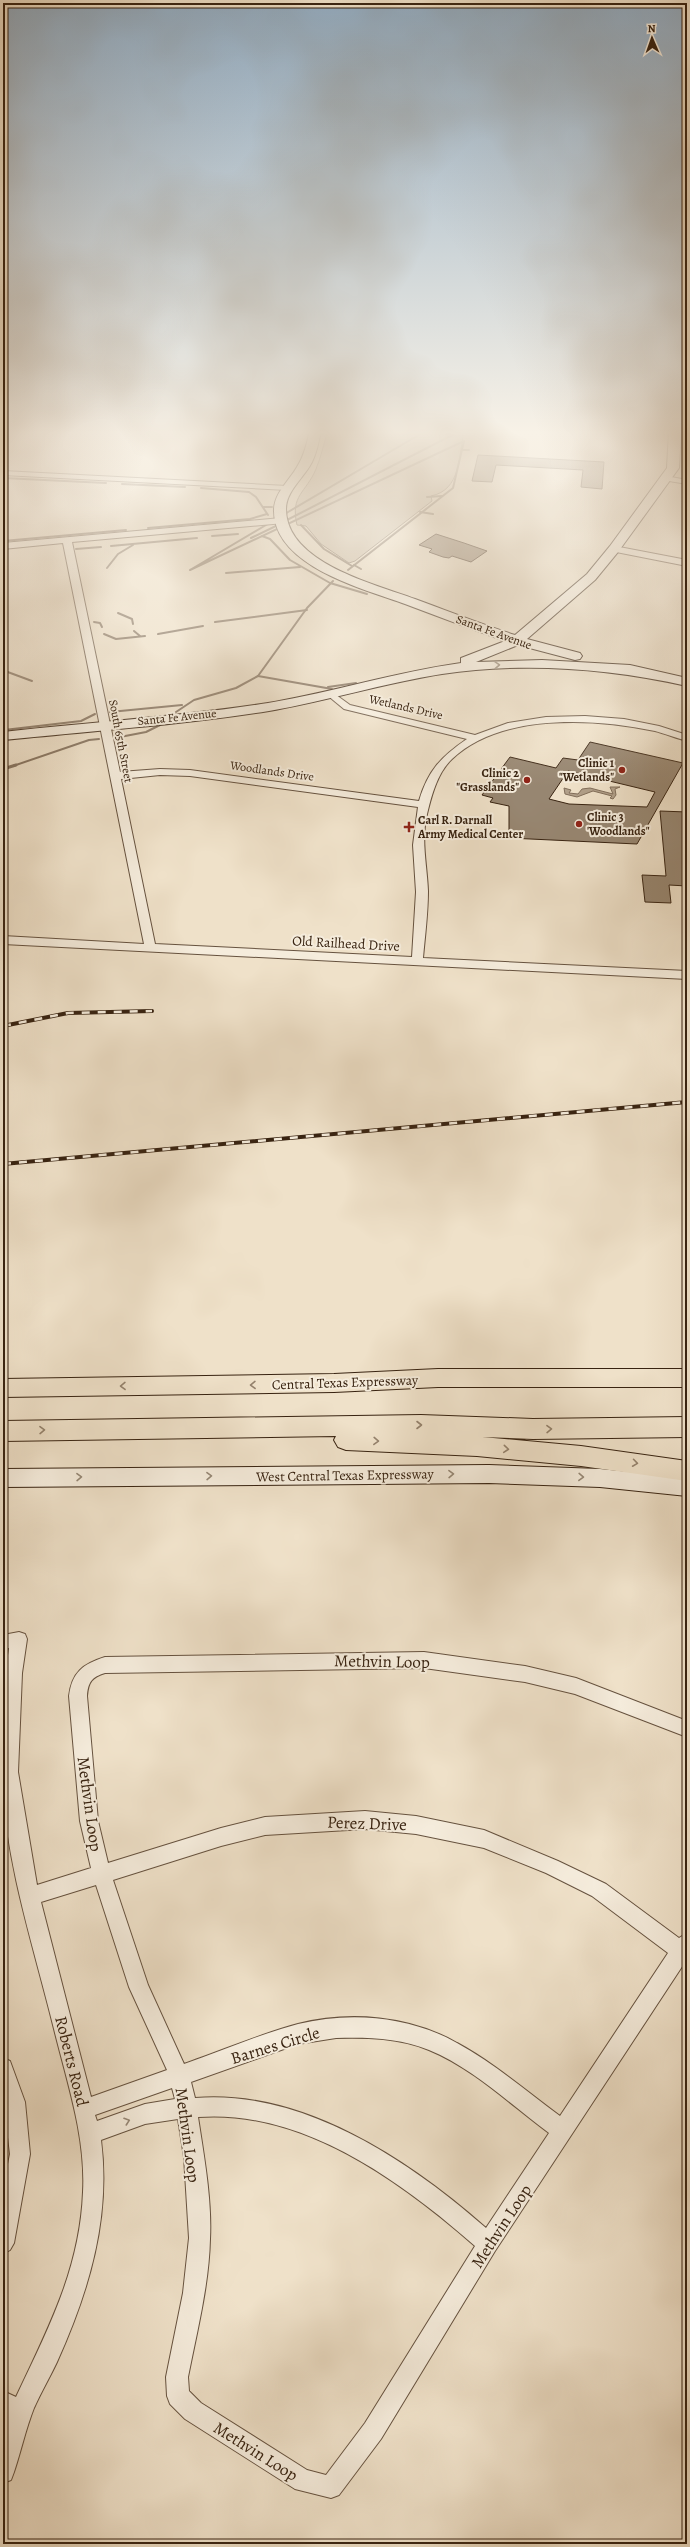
<svg xmlns="http://www.w3.org/2000/svg" width="690" height="2547" font-family="Alegreya,serif">
<rect width="100%" height="100%" fill="#efe1c9"/>
<filter id="stains"><feTurbulence type="fractalNoise" baseFrequency=".005" numOctaves="4"/><feColorMatrix values="0 0 0 0 .2 0 0 0 0 .09 0 0 0 0 .02 0 0 0 .5 -.17"/></filter>
<radialGradient id="worn" r=".72"><stop offset=".6" stop-color="#630" stop-opacity="0"/><stop offset="1" stop-color="#630" stop-opacity=".3"/></radialGradient>
<path fill="#d0c1aa" stroke="#84725e" d="M328,430H464C459,456 461,490 431,496L432,501L355,561L349,563L321,544L306,526L297,525C290,495 306,493 316,469C321,457 324,443 328,430Z"/>
<path fill="#b1a08a" stroke="#816e5a" d="M610,787H620L615,789L616,795L613,799L610,798L612,796L593,791L577,797L565,794L564,788L571,790L569,793L578,794L582,789L590,788L613,794Z"/>
<g fill="none" stroke-linecap="round" stroke-linejoin="round">
<g stroke="#816e5a" stroke-width="2">
<path d="M462,450H469"/>
<path d="M3,478L106,483"/>
<path d="M122,484L185,487"/>
<path d="M201,488L249,492L256,497L268,515"/>
<path d="M427,497L442,496"/>
<path d="M263,507H272"/>
<path d="M420,512L433,514"/>
<path d="M283,515L427,430"/>
<path d="M285,521L462,430"/>
<path d="M271,522L190,570L464,441L453,488L348,570"/>
<path d="M301,525L324,549L352,566"/>
<path d="M148,528L250,519L267,514"/>
<path d="M212,536L238,534"/>
<path d="M262,536L270,539L290,560L330,583"/>
<path d="M251,538L280,524"/>
<path d="M3,541L126,530"/>
<path d="M111,546L197,538"/>
<path d="M76,549L101,547"/>
<path d="M354,565L361,569"/>
<path d="M107,568L118,554L133,545"/>
<path d="M226,573L300,567"/>
<path d="M330,583L367,594"/>
<path d="M118,613L132,619L133,624"/>
<path d="M94,622L100,623L102,627"/>
<path d="M215,622L307,610"/>
<path d="M134,631L140,636"/>
<path d="M104,634L116,639L145,636"/>
<path d="M158,634L203,626"/>
<path d="M5,671L32,681"/>
<path d="M258,676L332,689"/>
<path d="M328,687L356,683"/>
<path d="M110,712L182,705"/>
<path d="M176,712L194,700L236,688L258,676L307,608L333,581"/>
<path d="M4,730L81,721L95,714"/>
<path d="M120,737L146,732L160,725"/>
<path d="M13,766L89,740L99,739"/>
</g>
<path stroke="#816e5a" stroke-width="3" d="M3,769L16,765"/>
</g>
<g fill="#978671" stroke="#382311" fill-rule="evenodd">
<path d="M478,455L604,462L602,489L581,487L583,470L496,465L492,482L472,481Z"/>
<path d="M436,534L464,543L487,551L471,562L452,556L449,558L443,557L429,552L432,549L419,545Z"/>
<path d="M590,742L683,763L637,844L509,838V806L490,802L493,798L482,795L510,757L556,768L563,758L578,760ZM568,771L601,779L655,792L647,807L569,804L549,799Z"/>
<path d="M660,811L687,812V886L669,885L671,903L645,902L642,875L666,876Z"/>
</g>
<g fill="none" stroke-linecap="round" stroke-linejoin="round">
<defs>
<g id="street">
<path d="M3,471L287,486L291,488L287,490L3,475Z"/>
<path d="M666,476L687,480V484L663,480V476Z"/>
<path d="M281,518L285,521L284,523L72,542L120,772L160,769L190,770L419,801C428,770 442,756 467,739L344,709L327,695L332,692L350,705L475,735L508,723L546,717L585,716L624,719L659,726L687,735V741C676,738 666,734 655,731C593,718 501,713 452,759C438,772 432,794 428,810C420,838 427,863 428,891C428,913 425,936 423,958L687,971V979L3,944V936L144,944L63,543L3,549V543ZM160,775L190,776L418,807L413,845L416,892L412,957L155,944L121,779Z"/>
<path d="M614,546L687,560V566L611,551V547Z"/>
<path d="M19,1632L25,1634L27,1639L22,1673L18,1772L37,1885L91,1868L80,1821L69,1696C72,1672 83,1664 105,1657L424,1652L525,1666L576,1678L687,1721V1737L575,1694L525,1682L424,1668L105,1673C92,1677 88,1682 87,1696L98,1821L108,1863L221,1828L265,1817L365,1811L416,1816L484,1830L558,1861L606,1884L679,1938L687,1933V1959L495,2251L381,2439L339,2495L331,2498L295,2489L185,2419L170,2404L167,2396L166,2377L183,2293L189,2238L184,2157L178,2119L145,2124L101,2140C111,2218 89,2291 57,2362C50,2377 41,2392 34,2408C26,2428 21,2451 14,2472L11,2480L3,2483V2434L8,2416L3,2414V2391L16,2397C48,2329 80,2269 83,2192C86,2137 67,2082 54,2029C35,1951 8,1871 3,1791C0,1744 2,1695 9,1648L3,1649V1635ZM365,1829L416,1834L484,1848L546,1873L592,1896L668,1953L560,2116C526,2091 494,2063 457,2043C410,2016 350,2011 298,2024C260,2034 222,2051 184,2064L148,1985L113,1880L221,1846L265,1835ZM96,1885L129,1987L167,2070L91,2097L41,1902ZM336,2038C367,2037 400,2038 429,2050C473,2068 511,2105 549,2133L486,2228C409,2160 302,2089 195,2098L191,2082L298,2044ZM172,2088L175,2099L145,2104L97,2121L95,2115ZM198,2117C302,2109 401,2181 475,2246L365,2423L326,2475L307,2470L201,2403L189,2391L188,2377C197,2331 209,2285 210,2239C212,2200 204,2156 198,2117Z"/>
<path d="M3,2058L10,2061L25,2102L30,2154L14,2243L10,2250L3,2254V2189L10,2154L3,2096Z"/>
</g>
<g id="secondary">
<path d="M310,430H321C319,441 317,452 312,462C304,478 286,491 286,509C286,563 375,584 415,599C448,611 481,624 515,635L587,574L610,546L667,468L669,430H681L679,468L618,552L595,580L527,639L580,653L582,656L580,659L575,660L518,645L476,662L542,660L630,665L687,678V686C607,668 523,662 442,674C384,683 327,701 269,711C181,725 91,731 3,740V732C91,722 180,717 268,703C333,692 396,672 461,663V658L505,641C472,629 439,617 405,604C364,589 272,566 274,509C275,492 289,481 297,467C304,456 307,443 310,430Z"/>
<path d="M489,1465L600,1469L687,1478V1496L600,1487L489,1483L3,1487V1469Z"/>
</g>
<g id="highway">
<path d="M438,1369H687V1387H438L334,1392L3,1397V1379L334,1374Z"/>
<path d="M421,1415L533,1419L687,1417V1437L533,1439L482,1437L581,1446L687,1461V1481L581,1466L477,1456L346,1450L338,1447L334,1440L336,1436L3,1441V1421Z"/>
</g>
</defs>
<use href="#street" stroke="#66523f" stroke-width="2"/>
<use href="#secondary" stroke="#382311" stroke-width="2"/>
<use href="#highway" stroke="#382311" stroke-width="2"/>
<use href="#street" fill="#f5ecdc" fill-rule="evenodd"/>
<use href="#secondary" fill="#f5ecdc" fill-rule="evenodd"/>
<use href="#highway" fill="#efe1c9" fill-rule="evenodd"/>
<defs>
<g id="rail">
<path d="M3,1026L68,1013L152,1011"/>
<path d="M3,1164L687,1102"/>
</g>
</defs>
<use href="#rail" stroke="#382311" stroke-width="4"/>
<use href="#rail" stroke="#f5ecdc" stroke-width="2.5" stroke-dasharray="8" stroke-linecap="butt"/>
</g>
<defs><path id="oneway-chevron" d="M-2-3.5L2.5 0L-2 3.5" fill="none" stroke-width="1.6" stroke-linecap="round" stroke-linejoin="round"/></defs>
<g stroke="#968876">
<use href="#oneway-chevron" transform="translate(497 665) rotate(-3)"/>
<use href="#oneway-chevron" transform="translate(451 1474) rotate(-1)"/>
<use href="#oneway-chevron" transform="translate(209 1476) rotate(-1)"/>
<use href="#oneway-chevron" transform="translate(79 1477) rotate(-1)"/>
<use href="#oneway-chevron" transform="translate(581 1477) rotate(2)"/>
<use href="#oneway-chevron" transform="translate(127 2121) rotate(-19)"/>
</g>
<g stroke="#94826d">
<use href="#oneway-chevron" transform="translate(253 1385) rotate(179)"/>
<use href="#oneway-chevron" transform="translate(123 1386) rotate(179)"/>
<use href="#oneway-chevron" transform="translate(419 1425)"/>
<use href="#oneway-chevron" transform="translate(549 1429) rotate(-1)"/>
<use href="#oneway-chevron" transform="translate(42 1430) rotate(-1)"/>
<use href="#oneway-chevron" transform="translate(376 1441) rotate(2)"/>
<use href="#oneway-chevron" transform="translate(506 1449) rotate(5)"/>
<use href="#oneway-chevron" transform="translate(635 1463) rotate(8)"/>
</g>
<linearGradient id="sky" x2="0" y2="1"><stop stop-color="#92acc2"/><stop offset="0.55" stop-color="#f8f2e7"/><stop offset="1" stop-color="#f8f2e7" stop-opacity="0"/></linearGradient>
<rect width="690" height="787" fill="url(#sky)"/>
<g fill="#8f2418" stroke="#f5ecdc" stroke-width="1.5">
<circle cx="622" cy="770" r="4"/>
<circle cx="527" cy="780" r="4"/>
<circle cx="579" cy="824" r="4"/>
<path d="M407 821h4v4h4v4h-4v4h-4v-4h-4v-4h4z"/>
</g>
<g text-anchor="middle" stroke-width="4" stroke-linejoin="round" paint-order="stroke">
<g font-size="12" fill="#382311" stroke="#f5ecdc">
<text transform="translate(494 632) rotate(20)" y="4">Santa Fe Avenue</text>
<text transform="translate(406 707) rotate(13)" y="4">Wetlands Drive</text>
<text transform="translate(177 717) rotate(-6)" y="4">Santa Fe Avenue</text>
<text transform="translate(121 741) rotate(79)" y="4">South 65th Street</text>
<text transform="translate(272 771) rotate(8)" y="4">Woodlands Drive</text>
</g>
<g font-size="12" font-weight="bold" fill="#382311" stroke="#f5ecdc" text-anchor="end">
<text x="614" y="767">Clinic 1<tspan x="614" dy="14">"Wetlands"</tspan></text>
<text x="519" y="777">Clinic 2<tspan x="519" dy="14">"Grasslands"</tspan></text>
<text x="587" y="821" text-anchor="start">Clinic 3<tspan x="587" dy="14">'Woodlands"</tspan></text>
<text x="418" y="824" text-anchor="start">Carl R. Darnall<tspan x="418" dy="14">Army Medical Center</tspan></text>
</g>
<g font-size="14" fill="#382311" stroke="#f5ecdc">
<text transform="translate(346 943) rotate(3)" y="5">Old Railhead Drive</text>
<text transform="translate(345 1382) rotate(-2)" y="5">Central Texas Expressway</text>
<text transform="translate(345 1475) rotate(-1)" y="5">West Central Texas Expressway</text>
</g>
<g font-size="17" fill="#382311" stroke="#f5ecdc">
<text transform="translate(382 1661) rotate(1)" y="6">Methvin Loop</text>
<text transform="translate(90 1804) rotate(82)" y="6">Methvin Loop</text>
<text transform="translate(367 1823) rotate(2)" y="6">Perez Drive</text>
<text transform="translate(275 2045) rotate(-17)" y="6">Barnes Circle</text>
<text transform="translate(72 2061) rotate(76)" y="6">Roberts Road</text>
<text transform="translate(188 2135) rotate(82)" y="6">Methvin Loop</text>
<text transform="translate(501 2226) rotate(-57)" y="6">Methvin Loop</text>
<text transform="translate(256 2451) rotate(32)" y="6">Methvin Loop</text>
</g>
</g>
<rect width="690" height="2547" fill="none" stroke="#efe1c9" stroke-width="16"/>
<rect x="4" y="4" width="682" height="2539" fill="none" stroke="#382311" stroke-width="2"/>
<rect x="8" y="8" width="674" height="2531" fill="none" stroke="#382311"/>
<g transform="translate(652 38) rotate(358)" stroke="#f5ecdc" stroke-width="3" paint-order="stroke">
<path d="M0-3L7 15L0 10L-7 15Z" fill="#382311"/>
<text y="-6" font-size="11" font-weight="bold" text-anchor="middle" fill="#382311">N</text>
</g>
<rect width="100%" height="100%" filter="url(#stains)"/>
<rect width="100%" height="100%" fill="url(#worn)"/>
</svg>
